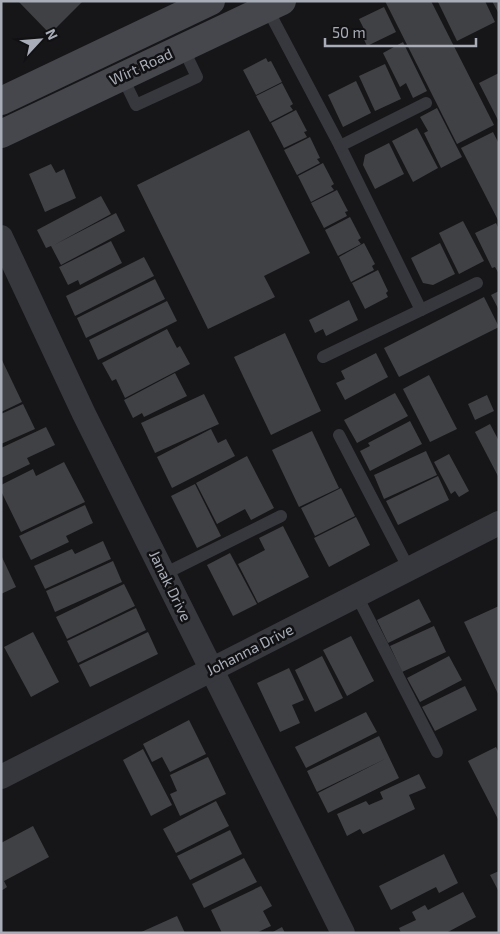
<svg xmlns="http://www.w3.org/2000/svg" width="500" height="934" font-family="'Exo 2',sans-serif">
<rect width="100%" height="100%" fill="#161618"/>
<g fill="#404145">
<path d="M18,1H83L50,34Z"/>
<path d="M385,1H431L494,125L457,144Z"/>
<path d="M440,1H485L495,22L457,41L438,2Z"/>
<path d="M492,1H499V14Z"/>
<path d="M384,7L396,32L367,46L360,31L364,29L359,19Z"/>
<path d="M403,42L427,91L413,98L406,83L400,87L383,53Z"/>
<path d="M266,58L268,62L271,61L282,82L256,95L243,70Z"/>
<path d="M385,64L401,99L375,111L359,76Z"/>
<path d="M499,73V122L479,83Z"/>
<path d="M356,81L371,113L343,127L328,95Z"/>
<path d="M282,83L293,104L290,106L293,110L270,122L256,96Z"/>
<path d="M437,108L462,157L441,168L424,133L428,131L420,117Z"/>
<path d="M296,110L307,131L304,132L307,137L284,148L271,123Z"/>
<path d="M417,128L438,168L413,182L392,141Z"/>
<path d="M249,130L310,253L264,276L275,297L208,329L137,185Z"/>
<path d="M493,132L499,144V222L461,148Z"/>
<path d="M310,137L320,158L317,159L320,163L297,175L284,150Z"/>
<path d="M389,143L404,174L375,189L363,165L365,155Z"/>
<path d="M323,163L334,184L331,186L334,190L311,202L298,176Z"/>
<path d="M51,164L56,173L64,169L76,198L45,212L29,174Z"/>
<path d="M337,190L348,211L345,212L347,216L324,228L311,203Z"/>
<path d="M101,196L111,214L54,245L116,213L125,231L61,265L51,246L46,248L37,230Z"/>
<path d="M350,217L361,238L358,240L361,244L338,256L325,230Z"/>
<path d="M463,221L484,261L459,274L439,233Z"/>
<path d="M496,223L499,229V274L495,267L492,268L475,233Z"/>
<path d="M111,241L122,263L80,285L78,280L68,285L59,267Z"/>
<path d="M364,243L375,264L372,266L374,270L351,282L339,257Z"/>
<path d="M440,243L455,274L433,285L423,283L411,258Z"/>
<path d="M144,257L154,276L75,316L66,296Z"/>
<path d="M378,270L388,291L386,293L388,297L365,309L352,283Z"/>
<path d="M155,279L165,299L86,338L77,318Z"/>
<path d="M499,291V310L491,295Z"/>
<path d="M484,297L499,327L399,377L384,348Z"/>
<path d="M349,300L358,320L326,336L323,329L315,333L309,320Z"/>
<path d="M167,301L177,321L98,360L89,340Z"/>
<path d="M167,329L177,348L180,346L190,364L125,398L116,379L112,381L102,363Z"/>
<path d="M285,333L321,411L271,435L234,357Z"/>
<path d="M376,353L388,377L345,400L336,383L345,379L341,371Z"/>
<path d="M1,358L22,402L1,412Z"/>
<path d="M175,373L187,396L144,417L142,413L133,418L124,400Z"/>
<path d="M429,375L457,429L430,442L403,389Z"/>
<path d="M395,393L408,416L357,443L344,420Z"/>
<path d="M204,394L219,424L155,453L141,423Z"/>
<path d="M487,395L494,411L475,420L468,404Z"/>
<path d="M23,404L35,429L1,444V414Z"/>
<path d="M410,421L422,444L370,471L360,451L370,446L368,443Z"/>
<path d="M490,424L499,441V478L475,432Z"/>
<path d="M46,427L55,445L27,458L30,464L1,478V448Z"/>
<path d="M211,429L218,443L226,439L235,456L172,488L157,457Z"/>
<path d="M312,431L339,488L299,507L272,450Z"/>
<path d="M426,451L437,475L384,499L374,475Z"/>
<path d="M449,454L469,491L459,497L455,491L451,494L434,462Z"/>
<path d="M247,456L274,508L251,520L245,509L217,524L196,483Z"/>
<path d="M64,462L85,502L21,532L1,491V485L33,469L36,476Z"/>
<path d="M438,476L449,500L398,525L386,501Z"/>
<path d="M195,484L221,536L197,548L171,496Z"/>
<path d="M341,488L355,516L315,536L301,508Z"/>
<path d="M85,505L93,523L66,536L69,542L31,560L19,536Z"/>
<path d="M356,517L370,545L329,567L314,538Z"/>
<path d="M283,526L309,577L258,603L238,564L265,550L259,538Z"/>
<path d="M103,541L111,559L45,589L34,566L72,549L75,554Z"/>
<path d="M230,553L257,604L233,616L207,565Z"/>
<path d="M1,555L16,587L1,594Z"/>
<path d="M113,561L122,582L55,612L46,591Z"/>
<path d="M124,584L135,606L67,639L56,617Z"/>
<path d="M419,599L431,622L388,643L377,620Z"/>
<path d="M499,606V696L464,622Z"/>
<path d="M136,608L146,630L78,663L67,641Z"/>
<path d="M434,626L446,652L402,672L390,646Z"/>
<path d="M33,632L59,682L31,697L4,647Z"/>
<path d="M148,632L158,654L90,687L79,665Z"/>
<path d="M351,636L374,681L347,696L323,650Z"/>
<path d="M322,656L343,698L315,712L295,670Z"/>
<path d="M449,656L462,680L420,702L407,678Z"/>
<path d="M289,668L304,700L292,705L300,723L280,732L257,683Z"/>
<path d="M465,686L477,710L435,731L422,707Z"/>
<path d="M366,712L377,732L306,768L295,747Z"/>
<path d="M189,720L206,754L170,772L162,757L152,762L143,744Z"/>
<path d="M379,736L399,778L328,813L318,793L385,759L317,792L307,771Z"/>
<path d="M496,747L499,753V821L468,761Z"/>
<path d="M143,749L172,805L151,816L123,760Z"/>
<path d="M208,757L226,794L180,816L170,794L177,791L170,775Z"/>
<path d="M419,774L426,788L409,795L415,809L363,834L360,829L347,836L337,814L366,801L369,805L383,799L380,792Z"/>
<path d="M216,801L229,826L176,853L163,829Z"/>
<path d="M33,826L49,857L4,881L7,887L1,891V843Z"/>
<path d="M230,830L242,854L190,880L177,856Z"/>
<path d="M444,854L458,883L439,893L436,887L391,910L379,886Z"/>
<path d="M244,858L257,882L204,908L192,884Z"/>
<path d="M499,871V892L490,875Z"/>
<path d="M261,886L272,906L263,911L271,926L256,933H222L211,910Z"/>
<path d="M463,892L476,917L446,933H401L399,928L416,920L412,912L425,905L428,910Z"/>
<path d="M177,916L185,933H139Z"/>
<path d="M282,927L285,933H271Z"/>
</g>
<g fill="none" stroke-linecap="round" stroke-linejoin="round">
<g stroke="#37383d" stroke-width="12">
<path d="M267,8L340,146L421,310L323,357"/>
<path d="M122,76L136,105L197,77L183,48"/>
<path d="M340,146L426,103"/>
<path d="M421,310L477,283"/>
<path d="M339,435L409,569"/>
<path d="M164,574L281,516"/>
<path d="M357,596L437,752"/>
</g>
<g stroke="#37383d" stroke-width="24">
<path d="M1,237L84,414L343,933"/>
<path d="M1,777L499,523"/>
</g>
<g stroke="#45474d" stroke-width="28">
<path d="M1,101L211,1"/>
<path d="M1,134L282,1"/>
</g>
</g>
<g text-anchor="middle" stroke-width="5" stroke-linejoin="round" paint-order="stroke">
<g font-size="15" fill="#a8adb8" stroke="#111113">
<text transform="translate(141 67) rotate(-25)" y="5">Wirt Road</text>
<text transform="translate(170 586) rotate(64)" y="5">Janak Drive</text>
<text transform="translate(250 650) rotate(-27)" y="5">Johanna Drive</text>
</g>
</g>
<rect width="500" height="934" fill="none" stroke="#a8adb8" stroke-width="5"/>
<g transform="translate(40 40) rotate(64)" stroke="#111113" stroke-width="4" paint-order="stroke">
<path d="M0-4L9 19L0 12L-9 19Z" fill="#a8adb8"/>
<text y="-8" font-size="14" font-weight="bold" text-anchor="middle" fill="#a8adb8">N</text>
</g>
<path d="M325 38v8h151v-8" fill="none" stroke="#a8adb8" stroke-width="2.5"/>
<text x="332" y="38" font-size="15" fill="#a8adb8" stroke="#111113" stroke-width="4" paint-order="stroke">50 m</text>
</svg>
